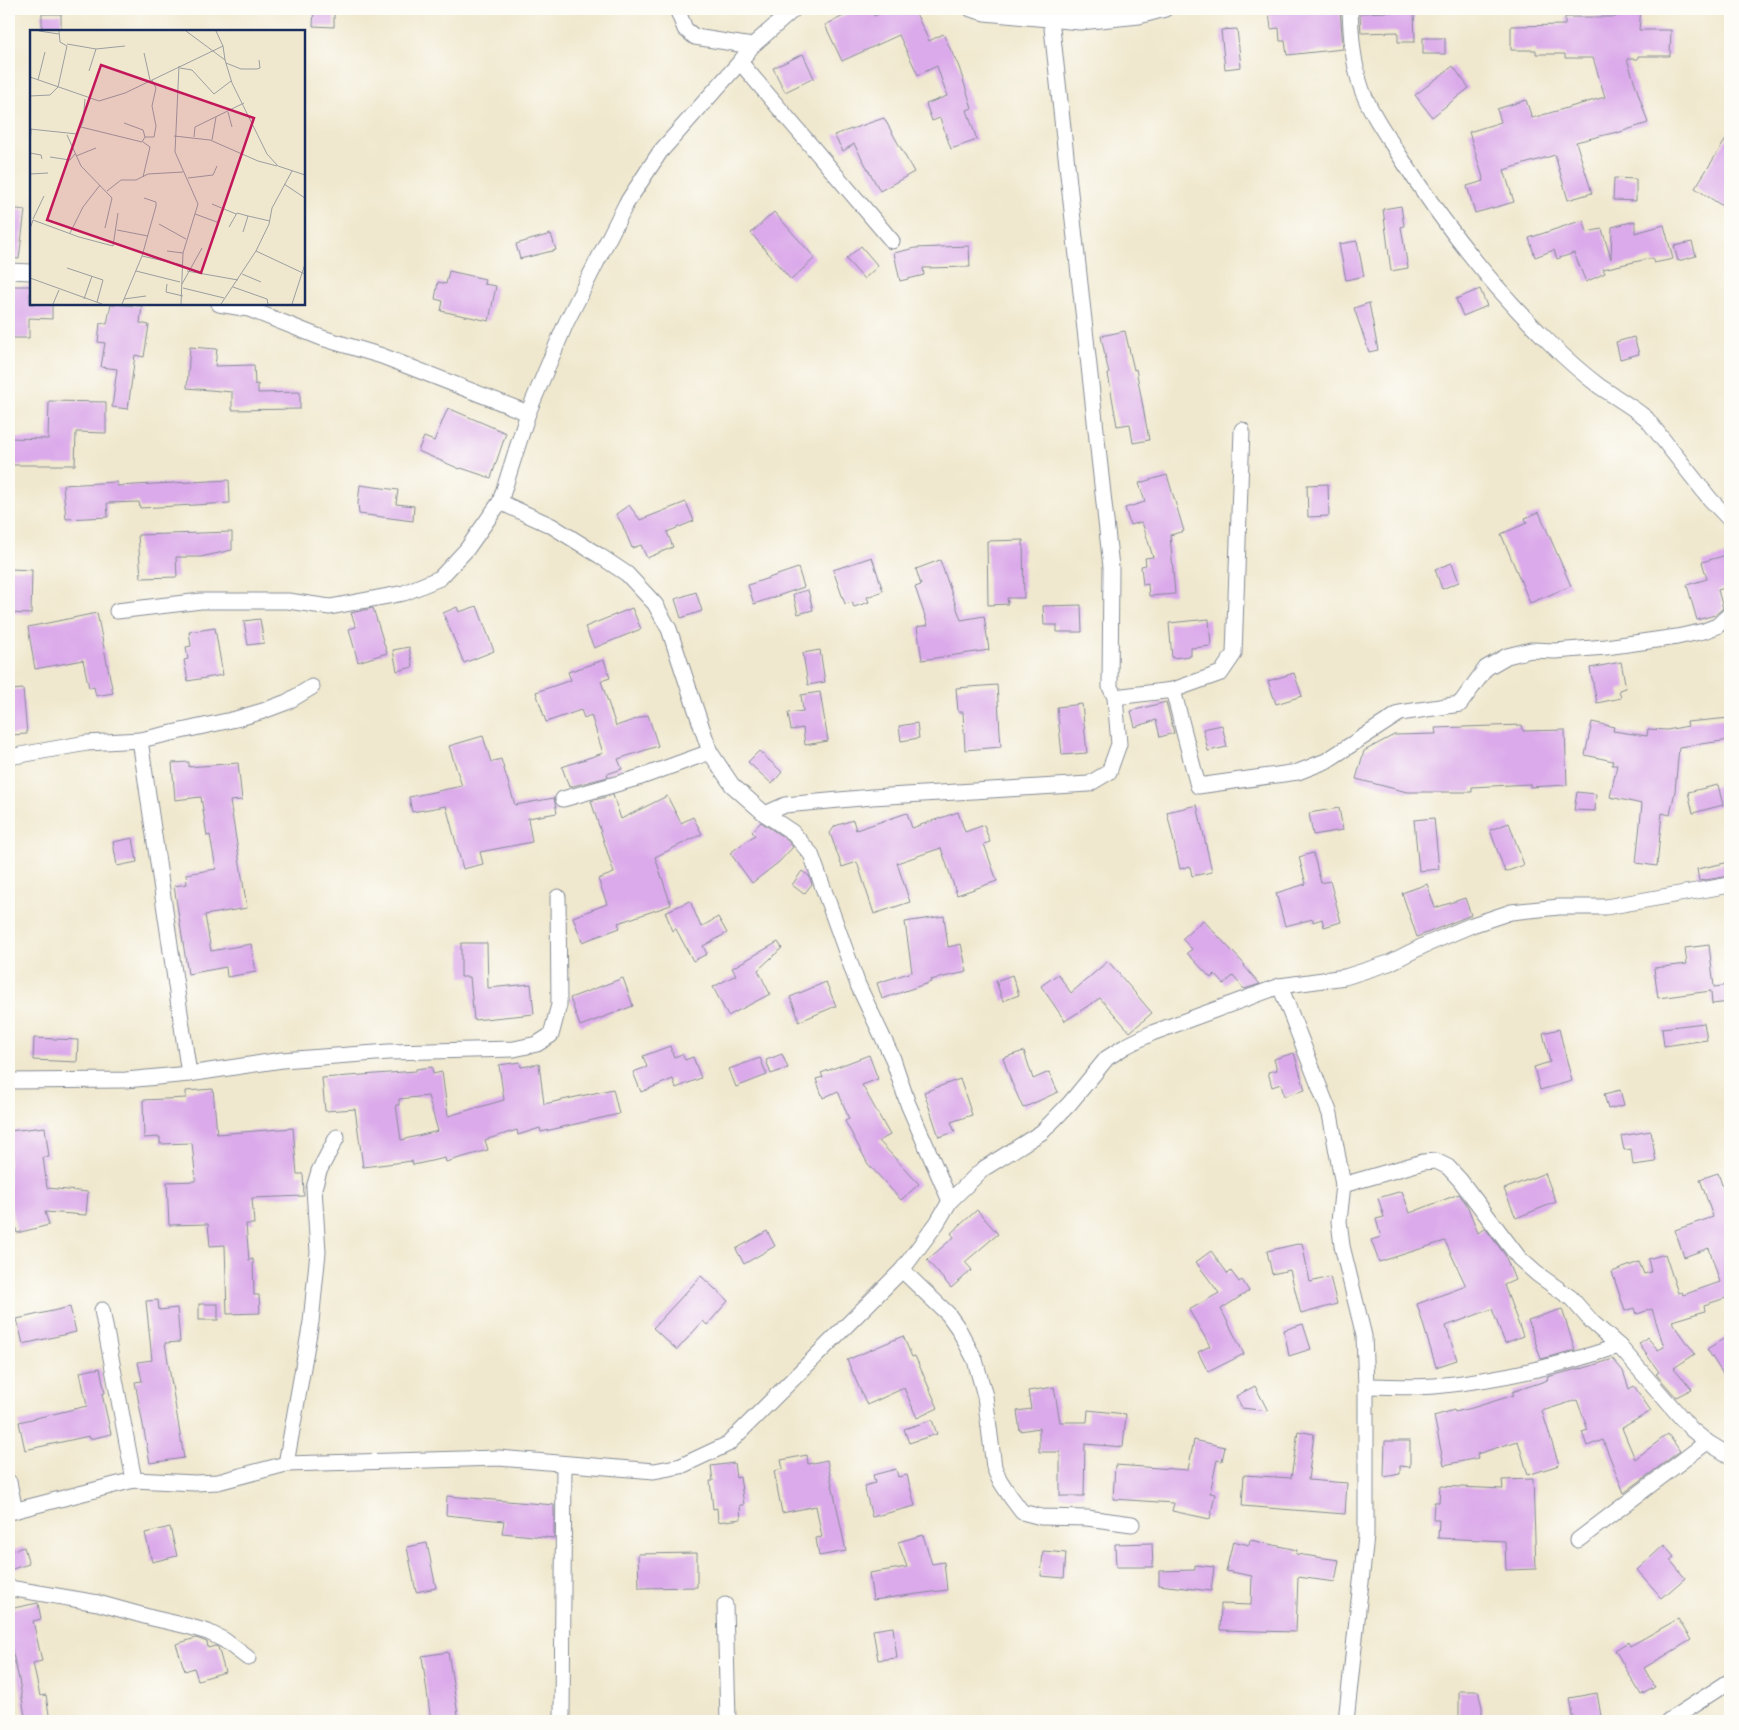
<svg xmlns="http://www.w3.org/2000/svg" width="1739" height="1730" font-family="'Architects Daughter',sans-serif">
<rect width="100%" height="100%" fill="#fdfcf7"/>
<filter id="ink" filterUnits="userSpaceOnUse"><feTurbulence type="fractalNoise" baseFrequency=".02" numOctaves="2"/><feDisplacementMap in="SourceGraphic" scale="10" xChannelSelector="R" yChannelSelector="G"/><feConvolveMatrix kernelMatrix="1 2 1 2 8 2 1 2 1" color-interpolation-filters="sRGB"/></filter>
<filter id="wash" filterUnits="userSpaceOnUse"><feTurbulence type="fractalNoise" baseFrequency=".0096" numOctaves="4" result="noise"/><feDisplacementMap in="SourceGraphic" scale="20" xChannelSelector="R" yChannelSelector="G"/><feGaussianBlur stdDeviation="1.12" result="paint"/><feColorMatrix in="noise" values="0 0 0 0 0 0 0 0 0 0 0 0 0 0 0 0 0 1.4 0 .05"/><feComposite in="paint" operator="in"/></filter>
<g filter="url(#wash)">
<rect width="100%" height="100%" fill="#f0e8ce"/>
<g id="blocks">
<g fill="#dbaaea" fill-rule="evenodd">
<path d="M314,9H334V27L313,26Z"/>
<path d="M858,9H871L874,16L889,9H914L929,41L943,34L959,67L972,108L967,110L977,140L951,149L940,118L932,121L926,104L947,96L937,66L918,75L899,35L842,61L825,25Z"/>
<path d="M1288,9H1340L1343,49L1287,55L1285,41H1280L1279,28L1271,29L1269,11Z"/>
<path d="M1616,9H1641L1639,30H1671L1670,56H1638V59H1627L1648,123L1617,133V132L1576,142L1592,193L1568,200L1555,155L1504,170L1514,202L1475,213L1467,186L1484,181L1469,132L1501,122L1497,109L1526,100L1532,118L1605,97L1593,58H1565V54H1536V50H1511V26L1565,25V17H1616Z"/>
<path d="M1414,11L1415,42H1398V32L1361,33L1360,13Z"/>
<rect x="42" y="14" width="19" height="17"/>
<path d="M1237,29L1241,67L1225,69L1221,30Z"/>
<rect x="1423" y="38" width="22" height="16"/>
<path d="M803,54L814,78L785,92L773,68Z"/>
<path d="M1453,66L1469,88L1432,117L1415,95Z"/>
<path d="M884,118L914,172L880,191L854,144L843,151L834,135Z"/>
<path d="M1730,133V211L1695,188Z"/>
<path d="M1614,178L1636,179V201L1613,200Z"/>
<path d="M1401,206L1404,226L1401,227L1408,268L1391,271L1383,209Z"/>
<path d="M9,208L25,210L19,259L9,258Z"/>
<path d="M774,212L815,258L791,280L751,233Z"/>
<path d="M1583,220L1587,232L1602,229L1611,259L1612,227L1635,221V233L1664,225L1673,259L1654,263L1652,258L1603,269L1605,273L1586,282L1574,253L1557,259L1554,250L1535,257L1529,238Z"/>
<path d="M551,234L556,250L520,259L516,244Z"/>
<path d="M1357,241L1364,276L1346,280L1339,244Z"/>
<path d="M1692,242L1696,256L1678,261L1674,246Z"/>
<path d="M861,246L878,266L864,279L846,259Z"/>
<path d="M969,246L970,267L923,268L924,275L900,281L894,253L915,248Z"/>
<path d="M449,271L485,279L484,284L496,286L489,321L441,311L443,301L435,299L438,282L446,284Z"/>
<path d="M9,286H30V304H52V319L29,318V338H10Z"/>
<path d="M1480,289L1487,306L1463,316L1456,299Z"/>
<path d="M1369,303L1378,350L1369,352L1354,308Z"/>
<path d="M111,304L142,306L140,323L149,325L144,357L135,355L128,409L112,407L117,369L101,367L105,343L98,342L100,323L107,324Z"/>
<path d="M1125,331L1134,370L1136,369L1149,440L1133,443L1130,424L1117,426L1108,374H1109L1101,336Z"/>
<path d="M1634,337L1639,354L1620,359L1616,342Z"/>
<path d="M190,347L217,349L215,366L254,365L255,385L258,384V393L300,392V409L232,410V392L187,388Z"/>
<path d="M49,401L106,402V433L76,432L75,465H9V438L48,439Z"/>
<path d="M448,408L506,433L491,478L461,468L460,469L418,451L424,437L434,441Z"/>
<path d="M1167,475L1184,531L1170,535L1175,594L1149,596L1148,584L1143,585L1141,566L1146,565L1145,558L1153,557L1142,522L1130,525L1125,508L1145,502L1139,483Z"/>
<path d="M229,480L230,503L140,508L139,502L107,503L108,517L66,519L63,485L117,482V486Z"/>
<path d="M1328,484L1329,516L1308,517L1307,485Z"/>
<path d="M360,485L398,490L396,504L414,506L413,521L359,514L358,503Z"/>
<path d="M686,502L694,521L667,532L673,547L647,558L641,545L632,548L622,524L616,514L629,505L640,520Z"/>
<path d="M1539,512L1571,586L1530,603L1501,534L1527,523L1525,518Z"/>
<path d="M232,532V550L201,557H176L177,577L141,578L138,535Z"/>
<path d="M1023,540L1024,598H1007L1008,604L988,605L987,541Z"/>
<path d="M1730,554V586L1718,590L1723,608L1715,615L1697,620L1687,585L1707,579L1702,562Z"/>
<path d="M872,557L883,591L867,597L869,602L854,607L852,602L845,604L833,570Z"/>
<path d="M940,560L961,620L984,616L989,650L922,660L917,627L928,625L915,587L921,585L916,569Z"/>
<path d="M1452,563L1459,582L1442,589L1435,569Z"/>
<path d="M798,568L804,587L754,604L748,585Z"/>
<path d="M10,569L32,570L31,614L9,613Z"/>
<path d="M808,590L813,610L798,614L793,594Z"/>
<path d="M696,592L702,611L681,618L675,599Z"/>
<path d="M1081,605L1082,632H1057V625H1044L1043,606Z"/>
<path d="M477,606L494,651L464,663L443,613L457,607L459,612Z"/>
<path d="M373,608L387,653L358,662L349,629L356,627L351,613Z"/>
<path d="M632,608L641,629L594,648L585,627Z"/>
<path d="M97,613L113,693L96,696L94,687L89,688L83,660L35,669L28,627Z"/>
<path d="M260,619L264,643L248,645L244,621Z"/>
<path d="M1209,619L1211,646L1191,648V656L1172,658L1169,623Z"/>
<path d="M215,628L223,675L188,681L184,660L188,659L186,647L191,646L189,632Z"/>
<path d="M409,647L413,667L397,671L393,650Z"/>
<path d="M820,650L825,682L808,685L803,653Z"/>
<path d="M604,660L610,678L601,681L616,726L648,715L658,746L618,759L622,769L607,774L608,777L569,787L562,767L603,753L591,715L584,718L581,710L546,722L536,692L571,680L568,672Z"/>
<path d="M1621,662L1626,688L1619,690L1621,698L1597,703L1590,668Z"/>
<path d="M1294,673L1302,696L1276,704L1268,681Z"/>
<path d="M997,685L1001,747L965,750L963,712H958L956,688Z"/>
<path d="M23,689L27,734L9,735V690Z"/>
<path d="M820,692L828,741L805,745L803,728L791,730L788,713L803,711L801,695Z"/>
<path d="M1166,702L1174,733L1160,737L1156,720L1135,727L1131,711Z"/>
<path d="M1082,704L1087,753L1062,755L1057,707Z"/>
<path d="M1730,718V740L1679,747L1675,791L1670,815L1662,813L1657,866L1636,863L1642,804L1610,797L1617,765H1612L1613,761L1585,755L1592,722L1614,727L1613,731L1647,736L1648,729L1667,730L1688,726L1687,722Z"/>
<path d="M917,723L919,738L901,741L899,726Z"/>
<path d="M1222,725L1227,747L1208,751L1203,729Z"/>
<path d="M1522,725L1523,731L1565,730L1567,785L1530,787V784L1472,787V792H1407L1356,779L1364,751L1394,735L1436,734L1435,728Z"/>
<path d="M483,736L491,762L501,759L515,805L554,798L557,813L528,818L532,842L480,852L483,864L463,869L446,806L412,812L409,797L462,786L449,746Z"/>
<path d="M759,751L782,772L772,784L748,762Z"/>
<path d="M189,762V767L238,763L242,800L230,801L247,908L205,915L211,951L251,944L256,972L227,977L226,967L188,974L174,886L187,884L186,874L216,869L210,835L207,836L201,797L175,800L172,763Z"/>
<path d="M1718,785L1723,805L1693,813L1688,792Z"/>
<path d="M1577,792L1596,794L1595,811L1574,810Z"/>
<path d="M613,795L621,819L667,796L681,823L693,817L702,834L655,857L671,905L618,923L620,928L582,942L573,917L607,904L598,879L614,873L591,801Z"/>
<path d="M1197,805L1212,872L1192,876L1190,866L1180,869L1167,812Z"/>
<path d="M1339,808L1343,830L1313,835L1309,813Z"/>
<path d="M958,812L965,832L984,825L990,842L984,844L997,881L957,895L941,848L897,863L910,902L874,914L857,862L842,867L830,833L835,826L853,820L856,830L907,813L912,828Z"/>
<path d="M1434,818L1439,869L1419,871L1414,820Z"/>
<path d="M761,822L786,839L793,847L779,862L752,883L730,853L755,835L752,832Z"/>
<path d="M1509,823L1524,865L1505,872L1490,830Z"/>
<path d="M133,838L137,862L117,866L113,842Z"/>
<path d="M1313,853L1321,883L1330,881L1341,922L1324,927L1322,919L1313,922V919L1285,926L1276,893L1306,884L1299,857Z"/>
<path d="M1730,862V876L1699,881L1697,869Z"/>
<path d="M802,871L809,876L812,884L804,894L792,885Z"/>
<path d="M1427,884L1435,908L1465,898L1471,915L1417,937L1402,893Z"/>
<path d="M690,901L701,927L718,917L727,933L703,946L707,954L693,961L676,929L673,931L665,912Z"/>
<path d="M944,916L948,947L961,944L967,972L930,980L931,982L882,999L877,983L912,972L905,922Z"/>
<path d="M1203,920L1245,965L1244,966L1260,984L1244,989L1233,976L1224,984L1215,974L1211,978L1187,953L1192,949L1182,939Z"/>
<path d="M778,942L782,948L758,970L770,994L728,1016L713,987L736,975L732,968Z"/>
<path d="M461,943H487L488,988L531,984L534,1014L474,1020L470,977H461Z"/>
<path d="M1709,945L1714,987L1730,985V1002L1712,1004L1711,991L1658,998L1654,968L1687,964L1685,948Z"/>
<path d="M1108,961L1152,1013L1130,1032L1100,998L1065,1021L1041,986L1058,974L1071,993Z"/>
<path d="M1012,975L1019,995L1003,1001L996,981Z"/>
<path d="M623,978L633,1006L580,1026L570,998Z"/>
<path d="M826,982L836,1006L798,1022V1016L790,997Z"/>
<path d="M1704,1023L1707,1040L1664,1046L1662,1028Z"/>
<path d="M1559,1029L1572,1081L1540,1090L1534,1067L1550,1062L1543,1033Z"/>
<path d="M34,1038L78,1040L77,1062L33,1060Z"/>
<path d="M670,1046L674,1057L682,1054L685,1060L693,1057L701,1078L676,1088L673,1079L641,1092L633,1072L647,1067L643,1056Z"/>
<path d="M1024,1051L1033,1079L1049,1072L1058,1092L1023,1108L1011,1081L1003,1058Z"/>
<path d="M1294,1053L1305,1090L1284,1096L1281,1084L1272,1087L1268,1072L1277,1070L1274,1059Z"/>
<path d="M782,1054L788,1068L771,1074L766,1060Z"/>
<path d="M869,1055L878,1079L862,1085L890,1135L879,1141L919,1184L901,1200L868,1164L845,1121L849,1119L838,1091L823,1098L816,1079L823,1077L821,1073Z"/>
<path d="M760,1058L767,1075L736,1087L729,1069Z"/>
<path d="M520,1062L521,1067L539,1064L544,1104L613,1089L619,1114L541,1132L540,1128L518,1135L517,1130L485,1140L488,1150L446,1162L445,1158L413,1165L412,1161L363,1167L355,1109L325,1111L322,1078L416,1071V1069L432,1067L433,1074L442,1072L448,1116L504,1100L499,1065ZM428,1096L438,1131L401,1140L396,1105H399V1099Z"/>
<path d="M960,1079L972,1115L951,1122L955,1132L939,1137L924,1092Z"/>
<path d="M213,1089L217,1134L293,1128L297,1174H303L304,1196L252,1198L254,1224H246L249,1260L253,1259L254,1295H259L260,1313L227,1314L225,1245L210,1246L208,1224L169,1225L167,1182L196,1181L192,1143L160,1144V1137L144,1138L143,1100L186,1098V1091Z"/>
<path d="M1620,1090L1624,1105L1608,1109L1604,1094Z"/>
<path d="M45,1127L49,1157H43L47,1188L88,1192L86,1215L45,1212L49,1225L17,1233L9,1199V1131Z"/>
<path d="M1651,1131L1656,1162L1633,1165L1631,1149L1624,1150L1621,1136Z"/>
<path d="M1545,1173L1556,1202L1516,1218L1504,1189Z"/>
<path d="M1718,1173L1730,1209V1302L1727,1303L1726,1298L1704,1305L1705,1311L1672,1321L1695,1354L1674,1368L1692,1389L1676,1397L1656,1374L1659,1372L1639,1344L1647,1337L1658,1350L1664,1347L1652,1309L1637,1314L1635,1308L1625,1311L1612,1272L1639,1262L1644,1274L1651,1272L1648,1259L1665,1254L1678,1293L1682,1292L1683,1295L1720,1282L1709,1248L1684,1257L1675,1230L1713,1217L1700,1179Z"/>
<path d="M1402,1191L1410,1213L1459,1194L1467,1205L1478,1233L1485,1228L1505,1255L1515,1280L1504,1285L1523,1336L1505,1343L1492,1309L1446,1326L1457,1360L1436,1367L1417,1304L1466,1286L1445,1241L1379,1262L1371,1240L1381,1237L1376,1219L1384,1217L1378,1198Z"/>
<path d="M977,1210L998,1234L965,1262L972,1270L951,1288L927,1260L954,1237L951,1233Z"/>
<path d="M767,1231L775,1246L744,1264L736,1249Z"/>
<path d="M1302,1243L1310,1282L1330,1277L1337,1304L1301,1314L1290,1270L1272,1274L1267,1251Z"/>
<path d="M1211,1251L1228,1274L1231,1271L1239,1282L1242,1280L1249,1291L1221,1309L1244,1354L1208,1372L1198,1352L1210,1346L1189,1310L1219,1293L1196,1262Z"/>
<path d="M701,1276L728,1301L707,1325L703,1321L677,1350L653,1328Z"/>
<path d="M158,1300L159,1310L177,1308L180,1342L165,1343L184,1458L150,1463L135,1382L142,1381L138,1362L152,1360L146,1301Z"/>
<rect x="199" y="1304" width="19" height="16"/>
<path d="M70,1307L76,1332L23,1344L17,1319Z"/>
<path d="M1562,1309L1575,1350L1541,1359L1528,1320Z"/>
<path d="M1303,1324L1311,1349L1289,1356L1284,1330Z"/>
<path d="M1730,1335V1385L1707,1349Z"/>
<path d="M903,1336L912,1357L915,1356L938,1408L917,1418L904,1388L867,1405L847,1360Z"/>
<path d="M1613,1359L1623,1371L1629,1389L1634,1386L1651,1411L1622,1428L1635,1459L1668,1434L1680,1451L1624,1493L1603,1440L1587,1446L1582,1432L1588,1430L1577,1400L1542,1411L1559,1465L1528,1475L1518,1441L1477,1454L1478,1458L1444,1465L1434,1416L1454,1410L1455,1412L1472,1408L1514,1395L1512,1392L1548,1380L1547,1377L1581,1368V1369Z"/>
<path d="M100,1368L105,1393L102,1394L111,1434L90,1439L89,1436L25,1450L19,1422L87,1406L80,1372Z"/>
<path d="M1255,1386L1268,1411L1242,1408L1236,1396Z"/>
<path d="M1054,1387L1060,1422H1087L1088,1410L1126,1414L1123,1447L1085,1444L1084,1496H1060V1452H1039V1428L1020,1431L1017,1411L1031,1409L1028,1391Z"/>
<path d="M932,1420L937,1434L909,1443L904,1429Z"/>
<path d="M1298,1431L1314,1434L1308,1480L1347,1483L1345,1514L1242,1506L1244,1475L1291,1478Z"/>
<path d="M1194,1440L1225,1447L1222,1461L1217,1460L1210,1493L1215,1494L1210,1519L1172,1511L1174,1503L1113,1499L1115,1465L1188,1470Z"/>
<path d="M1385,1441H1410V1467L1400,1466V1474L1384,1477Z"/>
<path d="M807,1455L808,1464L827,1460L846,1551L819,1556L816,1538L822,1537L816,1506L782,1513L774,1471L783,1469L781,1460Z"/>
<path d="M734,1463L736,1478L740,1477L744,1505H740L741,1519L718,1522L717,1508L713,1509L710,1481H713L711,1466Z"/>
<path d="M896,1469L898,1477L907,1475L915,1506L872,1517L864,1486L875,1483L873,1475Z"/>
<path d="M1533,1479L1536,1569L1506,1570L1505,1541L1438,1538L1439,1520H1433L1434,1502H1439L1440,1486L1503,1489L1502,1480Z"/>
<path d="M447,1496L554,1505V1538L502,1533L504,1521L446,1515Z"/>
<path d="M170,1527L177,1556L152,1562L145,1533Z"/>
<path d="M923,1535L932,1564L944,1562L947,1590L873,1600L869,1573L907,1567L898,1542Z"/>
<path d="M1250,1540L1297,1550L1296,1554L1339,1560L1335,1582L1298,1577L1296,1632L1220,1630L1221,1604L1251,1605L1252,1576L1226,1571L1233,1541L1249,1545Z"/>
<path d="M427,1543L436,1588L416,1592L407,1547Z"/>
<path d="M1152,1543L1153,1567H1116L1115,1544Z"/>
<path d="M1664,1545L1674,1557L1670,1560L1685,1578L1662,1598L1637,1570Z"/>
<path d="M24,1547L29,1564L9,1570V1551Z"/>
<path d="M1043,1551L1066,1553L1064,1578L1041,1576Z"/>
<path d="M697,1553V1587L639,1588L638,1554Z"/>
<path d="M1195,1565L1214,1567L1211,1591L1159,1585V1571L1195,1570Z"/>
<path d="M38,1603L41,1619L33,1621L42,1661L33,1663L40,1696L46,1695L50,1721H34L33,1716L25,1717L19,1679L9,1638V1609Z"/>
<path d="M1678,1619L1691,1640L1644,1668L1655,1687L1641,1695L1615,1650L1628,1642L1630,1646Z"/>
<path d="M893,1627L897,1658L878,1660L873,1630Z"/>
<path d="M196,1638L207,1642L208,1648L215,1646L218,1647L225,1672L198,1680L194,1668L185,1671L176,1644Z"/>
<path d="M448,1652L459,1721H431L422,1656Z"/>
<path d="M1459,1691H1478L1482,1707V1721H1459Z"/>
<path d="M1597,1693L1601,1716L1573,1721L1569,1698Z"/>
</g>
</g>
</g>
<g filter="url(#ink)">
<use href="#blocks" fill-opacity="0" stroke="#868c96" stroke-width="1"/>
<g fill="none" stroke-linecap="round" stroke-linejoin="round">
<defs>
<g id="minor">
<path d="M677,9L685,29L695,37L752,46"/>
<path d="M971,9L985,13L1080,22L1139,16L1165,9"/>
<path d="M1350,9C1351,37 1353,64 1362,90C1371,113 1385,133 1398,153C1441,221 1493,288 1551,344C1566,359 1582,373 1599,386C1615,397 1631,406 1646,418L1710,499L1730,520"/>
<path d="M1051,19L1111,567L1110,687L1115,697L1173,690L1198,786L1298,772L1326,761L1400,713L1460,704L1486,668L1507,656L1531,650L1555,651L1606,647L1677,637L1704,631L1717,626L1730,614"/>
<path d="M740,62L892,241"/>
<path d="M9,271L31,272"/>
<path d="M219,304L249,309L322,338L382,356L528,413"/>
<path d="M500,502L552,526L600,556L627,574L655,604L669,629L710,752L732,785L765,814L792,832L811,854L858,985L893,1059L908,1104L950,1201"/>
<path d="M117,611L201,601H288L330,607L404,593L440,578L467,549L500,502L528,413L566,323L626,204L660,152L740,62L752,46L794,9"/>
<path d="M1173,690L1221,673L1234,654L1242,430"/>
<path d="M140,740L189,1074"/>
<path d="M9,757L87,743L140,740L236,719L263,711L287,702L312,687"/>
<path d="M563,799L641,777L710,752"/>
<path d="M765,814L785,805L872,797L1089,784L1109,772L1119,744L1115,697"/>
<path d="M1280,986L1330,1114L1343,1185L1339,1221L1342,1246L1364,1336L1366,1386V1536L1346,1721"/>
<path d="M9,1081L126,1080L189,1074L282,1060L389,1052L514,1049L537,1044L551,1035L559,1005L558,897"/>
<path d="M1343,1185L1423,1162L1436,1161L1448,1167L1460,1180L1519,1258L1537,1274L1571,1298L1592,1322L1619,1346L1691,1429L1707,1442L1730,1456"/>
<path d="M902,1270L948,1314L958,1328L975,1360L985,1396L994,1467L999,1479L1010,1496L1022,1512L1041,1517L1087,1518L1132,1524"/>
<path d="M102,1310L134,1480"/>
<path d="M1366,1386C1389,1386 1413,1388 1435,1386C1498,1380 1559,1366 1619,1346"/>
<path d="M286,1464L311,1322L318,1252L314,1188L319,1171L337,1137"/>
<path d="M9,1482L15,1511"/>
<path d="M9,1512L134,1480L195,1483L218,1482L286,1464L499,1458L654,1471L681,1466L728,1444L902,1270L937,1223L950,1201L983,1169L1042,1132L1070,1103L1107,1058L1126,1046L1152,1033L1280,986L1345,977L1389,963L1425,945L1472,925L1511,912L1559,907H1606L1730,885"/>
<path d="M1578,1540L1707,1442"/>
<path d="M9,1588L98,1603L152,1618L187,1626L208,1632L224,1640L248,1658"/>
<path d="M725,1605L728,1721"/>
<path d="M562,1715L564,1464"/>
<path d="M1668,1721L1730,1681"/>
</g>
</defs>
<use href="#minor" stroke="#868c96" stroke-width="17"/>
<use href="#minor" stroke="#fff" stroke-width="15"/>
</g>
</g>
<g transform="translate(30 30)">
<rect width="275" height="275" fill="#f0e8ce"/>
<path fill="none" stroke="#9b9ea1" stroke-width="1" d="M9,1L29,4M156,1L195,30L202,53L237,124L248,136L275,145M186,1L193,16L195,30M37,14L66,19L95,16M114,23L120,50M196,33L211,39H227L230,38L229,30M149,36L145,122L168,174L153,223L151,274M150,38L162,40L184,64L201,51M59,41L66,19M0,47L69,71L95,63L193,16M8,50L15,22M0,66L20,65L28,57L37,16L30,12L29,1M198,82L202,97M94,93L113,100L115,107M51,97L112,112L115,107H124L126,96L122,76L126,58L122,50M0,99L47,104L53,92L55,69M37,105L51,136L82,168L75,198M144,106L180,110L228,131L247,136M164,107L165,97L214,73M182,110L186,87M0,118L1,99M0,123L11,125L12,129M46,126L66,118M20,127L40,130L45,124M0,144L18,143M113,147L120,117L113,112M158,148L183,145L187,136M254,154L275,168M77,161L91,150H106L118,144L153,142M182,174L206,184M165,184L187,192M3,189L14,166M129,194L156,209M199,197L207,183L218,186M0,199L3,190L49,207L83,216L88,183M87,200L118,206M213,202L218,186L240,191M40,203L53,177L70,155M137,221L153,223M226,221L275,244M112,226L152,235M37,238L73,250L67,272M106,241L150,252M157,241L208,250M212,244L231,252M0,248L72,274M137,254L136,262L153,266M152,254L172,218M203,257L237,269L238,274M153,258L194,268M54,269L62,246M94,269L116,266M23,274L29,260M92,274L112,226L126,176V172L114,168M191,274L226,221L239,194L242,178L262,141M262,274L275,234"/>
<path fill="#c2185b" fill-opacity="0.15" stroke="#c2185b" stroke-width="2.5" d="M71,35L224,88L171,243L17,190Z"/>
<rect width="275" height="275" fill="none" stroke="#1b2f5e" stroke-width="2.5"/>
</g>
<rect width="1739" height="1730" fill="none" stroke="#fdfcf7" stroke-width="30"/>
</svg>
